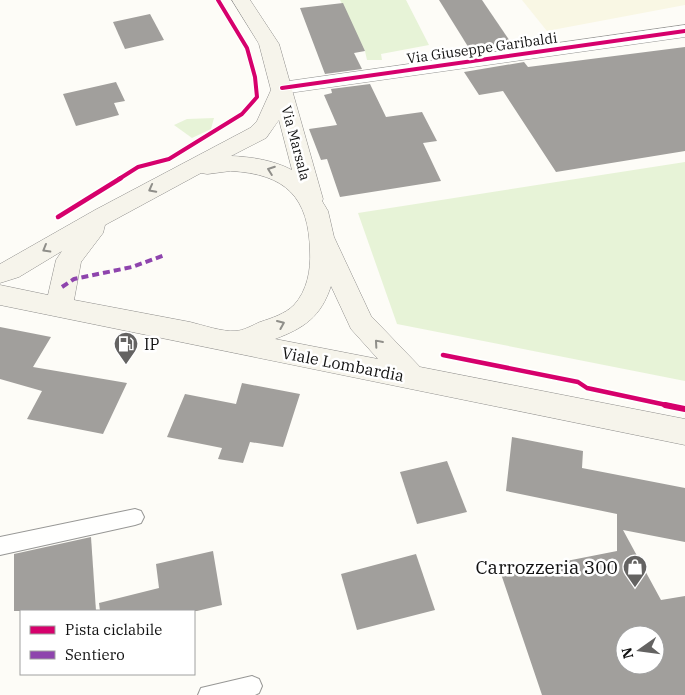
<svg xmlns="http://www.w3.org/2000/svg" width="685" height="695" font-family="'IBM Plex Serif',serif">
<rect width="100%" height="100%" fill="#fdfcf7"/>
<path fill="#f9f7e4" d="M522,0H685V5L547,31Z"/>
<g fill="#e7f3d7">
<path d="M340,0H406L429,45L381,54L382,60H367L365,51Z"/>
<path d="M214,118L211,129L192,138L174,125L187,119Z"/>
<path d="M685,162V381L397,324L358,213Z"/>
</g>
<g fill="#a19f9c" fill-rule="evenodd">
<path d="M439,0H482L514,47L472,53Z"/>
<path d="M343,3L365,51L354,53L362,69L325,74L300,8Z"/>
<path d="M150,14L164,40L125,49L113,22Z"/>
<path d="M685,47V151L556,172L503,91L479,95L464,72L524,62L528,67Z"/>
<path d="M116,82L125,101L114,103L119,115L76,126L63,94Z"/>
<path d="M370,84L386,117L422,112L437,141L423,143L441,181L340,197L327,159L321,160L309,129L337,125L324,95L332,93L331,89Z"/>
<path d="M0,327L51,337L33,367L127,383L103,434L27,419L42,391L0,379Z"/>
<path d="M242,383L300,394L283,447L250,442L243,463L218,459L222,448L167,437L185,394L236,404Z"/>
<path d="M512,437L583,451L582,468L685,488V542L623,530L661,600L685,596V695H542L501,574L617,551V514L506,491ZM625,635H655V665H625Z"/>
<path d="M447,461L467,512L417,524L400,472Z"/>
<path d="M91,537L96,611H14V554Z"/>
<path d="M213,551L222,605L197,611H100L99,603L159,588L156,564Z"/>
<path d="M416,554L435,610L357,630L341,574Z"/>
</g>
<g fill="none" stroke-linecap="round" stroke-linejoin="round">
<defs>
<g id="service">
<path d="M135,509L141,511L144,517L141,523L135,525L0,555V537Z"/>
<path d="M252,676L259,679L262,686L259,693L255,695H198L201,688Z"/>
</g>
<path id="minor" d="M685,25V37L282,94L275,92L272,88L275,84L282,82Z"/>
<path id="secondary" d="M232,0H250L279,44L323,199L322,201L328,211L334,237L371,316L420,367L685,419V445L0,305V285L48,295L56,260L62,251L19,277L0,283V264L95,210L250,128L257,121L271,90L259,44ZM279,120L292,170C273,160 252,157 231,156L266,138ZM231,171C286,174 309,197 310,252C311,270 307,291 294,305C285,314 272,318 260,322C253,325 243,331 235,331C223,332 202,325 190,322C151,315 113,307 74,300L81,262L103,233L105,225L201,173L207,174ZM331,286L351,329L378,359L275,339C304,328 321,317 331,286Z"/>
</defs>
<use href="#service" stroke="#979795" stroke-width="2"/>
<use href="#minor" stroke="#979795" stroke-width="1"/>
<use href="#secondary" stroke="#8e8d8b" stroke-width="1"/>
<use href="#service" fill="#fffffe" fill-rule="evenodd"/>
<use href="#minor" fill="#fffffe" fill-rule="evenodd"/>
<use href="#secondary" fill="#f6f4eb" fill-rule="evenodd"/>
<path stroke="#8e44ad" stroke-width="4" stroke-dasharray="7 4" stroke-linecap="butt" d="M62,287L74,279L132,267L165,255"/>
<defs>
<g id="cycleway-far2">
<path d="M282,88L685,31"/>
<path d="M119,179L138,167L169,159L242,114L257,97L255,77L247,48L218,0"/>
</g>
<g id="cycleway-far1">
<path d="M58,217L121,178"/>
<path d="M443,355L578,382L587,388L671,406"/>
</g>
<path id="cycleway" d="M665,405L685,409"/>
</defs>
<use href="#cycleway-far2" stroke="#fff" stroke-width="6"/>
<use href="#cycleway-far1" stroke="#fff" stroke-width="8"/>
<use href="#cycleway" stroke="#fff" stroke-width="9"/>
<use href="#cycleway-far2" stroke="#d6006c" stroke-width="4"/>
<use href="#cycleway-far1" stroke="#d6006c" stroke-width="4.5"/>
<use href="#cycleway" stroke="#d6006c" stroke-width="6"/>
</g>
<defs><path id="oneway-chevron" d="M-2-3.5L2.5 0L-2 3.5" fill="none" stroke-width="1.6" stroke-linecap="round" stroke-linejoin="round" transform="scale(1.25)"/></defs>
<g stroke="#8f8e89">
<use href="#oneway-chevron" transform="translate(271 170) rotate(-160)"/>
<use href="#oneway-chevron" transform="translate(152 189) rotate(152)"/>
<use href="#oneway-chevron" transform="translate(46 249) rotate(150)"/>
<use href="#oneway-chevron" transform="translate(281 324) rotate(-23)"/>
<use href="#oneway-chevron" transform="translate(378 343) rotate(-131)"/>
</g>
<defs>
<symbol id="fuel-pin" viewBox="-11 -11 22 30"><path d="M0 17L-7.5 6A9.5 9.5 0 1 1 7.5 6Z" fill="#646362" stroke="#fff"/><path d="M-5.5-6h7V0h2V4h1.3V-2.5L3-4.5l.8-.8L6-3V5H2.5V1h-1V6h-7ZM-4.2-4.7v3.2H.2V-4.7Z" fill="#fff"/></symbol>
<symbol id="shop-pin" viewBox="-11 -11 22 30"><path d="M0 17L-7.5 6A9.5 9.5 0 1 1 7.5 6Z" fill="#646362" stroke="#fff"/><path d="M-5-2.5h2.3a2.7 3.5 0 0 1 5.4 0H5L5.5 6h-11ZM-1.5-2.5h3a1.5 2.3 0 0 0-3 0Z" fill="#fff"/></symbol>
</defs>
<g fill-rule="evenodd">
<use href="#fuel-pin" x="112" y="330" width="28" height="38"/>
<use href="#shop-pin" x="621" y="553" width="28" height="38"/>
</g>
<g text-anchor="middle" stroke-width="5" stroke-linejoin="round" paint-order="stroke">
<g font-size="14" fill="#111" stroke="#fff">
<text transform="translate(482 48) rotate(-8)" y="5">Via Giuseppe Garibaldi</text>
<text transform="translate(296 143) rotate(75)" y="5">Via Marsala</text>
</g>
<g font-size="16" fill="#111" stroke="#fff" text-anchor="start">
<text x="144" y="350">IP</text>
</g>
<g font-size="16" fill="#111" stroke="#fff">
<text transform="translate(343 364) rotate(11)" y="6">Viale Lombardia</text>
</g>
<g font-size="19" fill="#111" stroke="#fff" text-anchor="end">
<text x="618" y="574">Carrozzeria 300</text>
</g>
</g>
<rect x="20" y="610" width="175" height="65" fill="#ffffff" stroke="#a0a0a0"/>
<rect x="30" y="626" width="25" height="8" fill="#d6006c" stroke="#a0a0a0"/>
<text x="65" y="635" font-size="15" fill="#111111">Pista ciclabile</text>
<rect x="30" y="651" width="25" height="8" fill="#8e44ad" stroke="#a0a0a0"/>
<text x="65" y="660" font-size="15" fill="#111111">Sentiero</text>
<g transform="translate(640 650) rotate(256)"><circle r="24" fill="#ffffff" stroke="#a0a0a0"/>
<path d="M0-4L9 19L0 12L-9 19Z" fill="#646362"/>
<text y="-8" font-size="14" font-weight="bold" text-anchor="middle" fill="#111111">N</text>
</g>
</svg>
